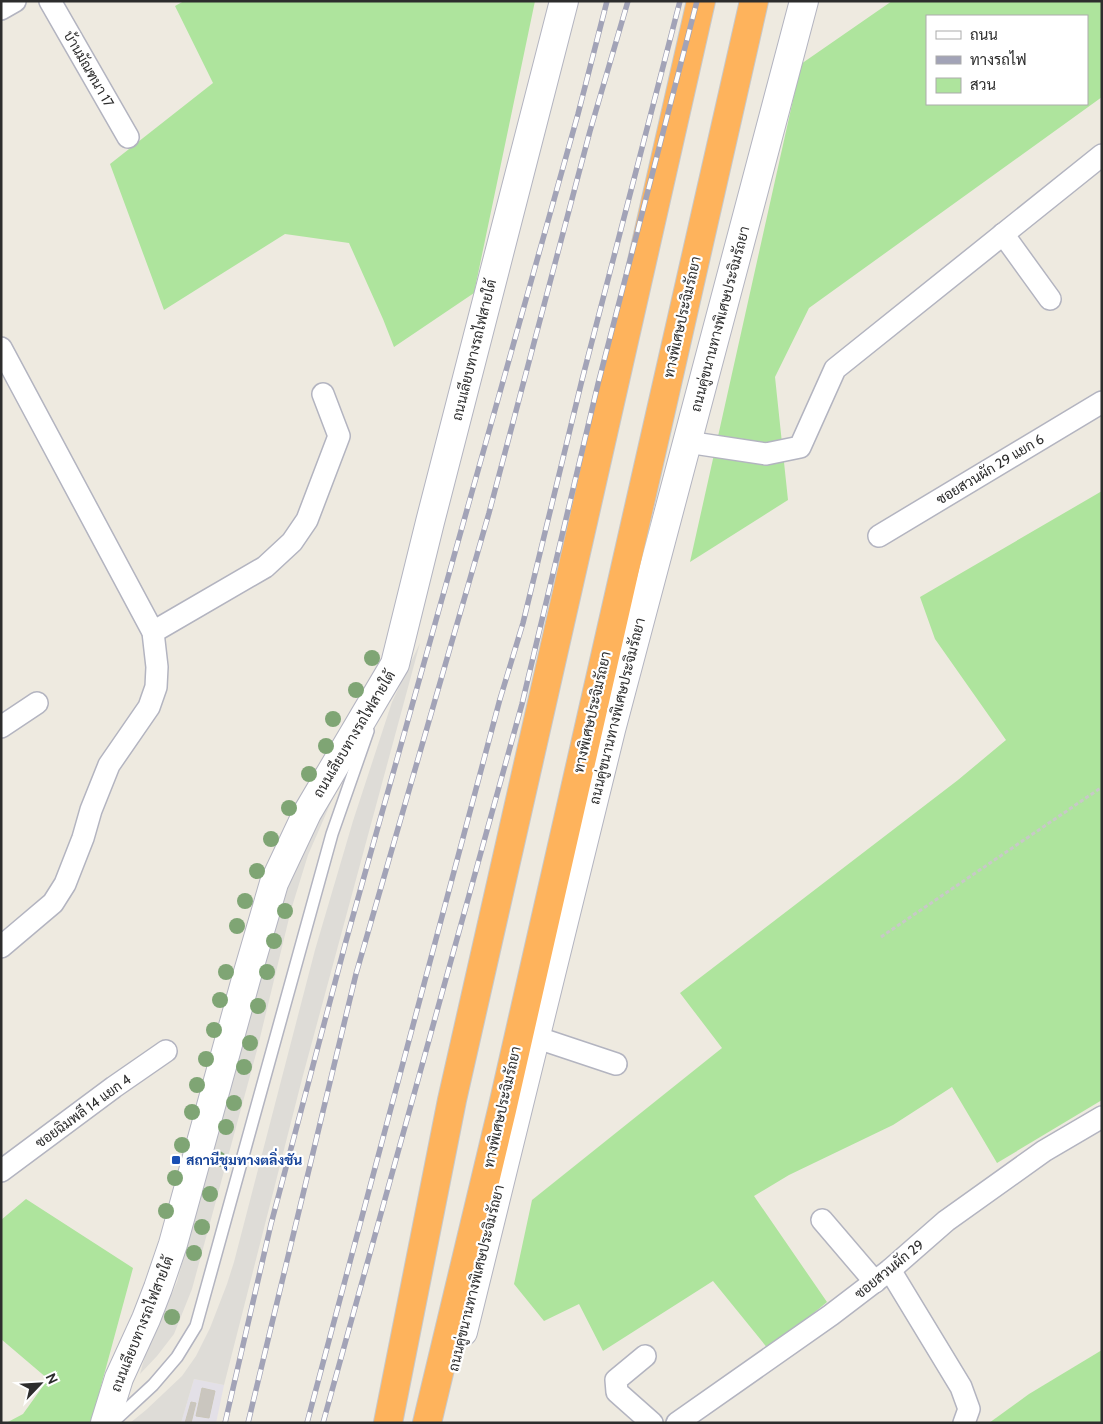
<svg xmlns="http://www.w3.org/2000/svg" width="1103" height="1424" font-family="Cabin,Sarabun,sans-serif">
<rect width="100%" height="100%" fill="#eeeae0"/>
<path fill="#e3e0e7" d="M194,1379L224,1385L216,1423H181Z"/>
<g fill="#aee49d" fill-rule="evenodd">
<path d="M184,1H535L474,293L394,347L383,319L349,243L285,234L164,310L110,164L213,83L175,6Z"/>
<path d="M892,1H1102V97L809,308L775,377L788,500L690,562L801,64ZM927,16H1087V104H927Z"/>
<path d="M1102,491V1100L997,1163L952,1087L893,1125L789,1175L754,1196L827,1302L769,1350L713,1281L603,1351L579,1304L544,1321L514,1284L532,1200L722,1048L680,993L958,780L1006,740L935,639L920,597Z"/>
<path d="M26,1199L133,1268L91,1423H6L23,1414L48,1379L1,1339V1220Z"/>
<path d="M1102,1350V1423H989L1029,1394Z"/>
</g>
<g fill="#dedcd7">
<path d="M420,643L302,1079L224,1385L194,1379L181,1423H130L146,1410L182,1376L196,1356L210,1328L227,1284L234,1262L315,950L353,821L392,702Z"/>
<path d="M339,784L308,855L291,910L257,1050L192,1289L174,1334L157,1356L140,1374L147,1349L177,1282L284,884Z"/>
</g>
<g fill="#cac6bf" stroke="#cac6b9">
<path d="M202,1388L215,1391L209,1418L196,1416Z"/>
<path d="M191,1402L196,1403L191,1423H185Z"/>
</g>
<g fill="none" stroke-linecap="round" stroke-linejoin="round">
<defs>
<path id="service" d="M112,1423L153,1385L177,1357L196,1326L332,834L368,731"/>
<g id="minor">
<path d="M50,1L128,137"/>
<path d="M1,9L15,1"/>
<path d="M1003,234L1050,299"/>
<path d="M1,348L153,632L157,667L156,687L149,707L109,765L91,810L83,838L65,884L53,903L1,947"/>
<path d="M687,442L766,454L800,447L835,369L1102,155"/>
<path d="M879,536L1102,402"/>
<path d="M153,632L265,567L292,542L307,520L339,436L323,394"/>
<path d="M1,727L37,703"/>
<path d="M535,1037L616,1064"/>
<path d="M1,1171L114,1087L166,1051"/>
<path d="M822,1220L875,1282"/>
<path d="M890,1270L961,1387L969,1409L964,1423"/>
<path d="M645,1356L616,1380L617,1392L652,1423"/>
<path d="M677,1423L831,1315L890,1270L946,1221L1044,1151L1102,1117"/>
</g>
<g id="secondary">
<path d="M463,1332L611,730L804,1"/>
<path d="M105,1423L119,1378L146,1319L158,1288L173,1244L246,979L274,883L307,813L395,664L430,522L564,1"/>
</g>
<g id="motorway">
<path d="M388,1423L452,1100L701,1"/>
<path d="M427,1423L502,1110L754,1"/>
</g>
</defs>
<use href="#service" stroke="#b3b4c0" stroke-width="14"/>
<use href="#minor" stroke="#b3b4c0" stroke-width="24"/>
<use href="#secondary" stroke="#b3b4c0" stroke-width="30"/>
<use href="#motorway" stroke="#c8c8c8" stroke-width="30"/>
<path stroke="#c8c8c8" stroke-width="3" stroke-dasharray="4 2.5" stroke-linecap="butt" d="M881,937L1102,787"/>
<use href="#service" stroke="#fff" stroke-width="11"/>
<use href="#minor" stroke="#fff" stroke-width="21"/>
<use href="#secondary" stroke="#fff" stroke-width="28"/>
<use href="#motorway" stroke="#feb35c" stroke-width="28"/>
<defs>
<g id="rail">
<path d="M225,1423L271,1224L346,941L578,114L607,1"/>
<path d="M248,1423L356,974L489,513L590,131L628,1"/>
<path d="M307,1423L500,699L523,623L582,380L680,1"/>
<path d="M323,1423L522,704L598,384L697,1"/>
</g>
</defs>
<use href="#rail" stroke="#a2a3b7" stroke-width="5.5"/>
<use href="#rail" stroke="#fff" stroke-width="4" stroke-dasharray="11" stroke-linecap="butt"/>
</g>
<g fill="#7fa574">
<circle cx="372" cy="658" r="8"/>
<circle cx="356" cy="690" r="8"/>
<circle cx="333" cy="719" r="8"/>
<circle cx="326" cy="746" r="8"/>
<circle cx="309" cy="774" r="8"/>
<circle cx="289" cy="808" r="8"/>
<circle cx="271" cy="839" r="8"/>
<circle cx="257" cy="871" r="8"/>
<circle cx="245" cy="901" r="8"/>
<circle cx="285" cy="911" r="8"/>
<circle cx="237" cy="926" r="8"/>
<circle cx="274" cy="941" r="8"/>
<circle cx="226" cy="972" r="8"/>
<circle cx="267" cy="972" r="8"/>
<circle cx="220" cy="1000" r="8"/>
<circle cx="258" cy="1006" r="8"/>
<circle cx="214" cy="1030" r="8"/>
<circle cx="250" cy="1043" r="8"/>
<circle cx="206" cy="1059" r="8"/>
<circle cx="244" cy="1067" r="8"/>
<circle cx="197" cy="1085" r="8"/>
<circle cx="234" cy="1103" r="8"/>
<circle cx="192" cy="1112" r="8"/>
<circle cx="226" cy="1127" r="8"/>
<circle cx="182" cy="1145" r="8"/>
<circle cx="218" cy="1159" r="8"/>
<circle cx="175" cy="1178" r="8"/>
<circle cx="210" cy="1194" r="8"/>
<circle cx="166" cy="1211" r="8"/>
<circle cx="202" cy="1227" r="8"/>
<circle cx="194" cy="1253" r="8"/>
<circle cx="172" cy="1317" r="8"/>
</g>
<rect fill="#1a4fb4" stroke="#fff" stroke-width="2" x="171" y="1155" width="10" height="10" rx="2.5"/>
<g text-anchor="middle" stroke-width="4.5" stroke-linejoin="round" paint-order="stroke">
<g font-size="14" fill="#2d2d2d" stroke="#fff">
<text transform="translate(89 69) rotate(60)" y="5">บ้านมัณฑนา 17</text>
<text transform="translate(682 317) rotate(-77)" y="5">ทางพิเศษประจิมรัถยา</text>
<text transform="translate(720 319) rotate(-75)" y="5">ถนนคู่ขนานทางพิเศษประจิมรัถยา</text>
<text transform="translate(474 350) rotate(-76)" y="5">ถนนเลียบทางรถไฟสายใต้</text>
<text transform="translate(990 469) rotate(-31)" y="5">ซอยสวนผัก 29 แยก 6</text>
<text transform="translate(617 711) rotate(-76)" y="5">ถนนคู่ขนานทางพิเศษประจิมรัถยา</text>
<text transform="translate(592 712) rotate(-77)" y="5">ทางพิเศษประจิมรัถยา</text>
<text transform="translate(354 734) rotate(-59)" y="5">ถนนเลียบทางรถไฟสายใต้</text>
<text transform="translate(502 1107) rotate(-77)" y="5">ทางพิเศษประจิมรัถยา</text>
<text transform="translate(83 1111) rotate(-36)" y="5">ซอยฉิมพลี 14 แยก 4</text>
<text transform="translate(889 1269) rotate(-39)" y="5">ซอยสวนผัก 29</text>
<text transform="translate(476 1278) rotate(-76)" y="5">ถนนคู่ขนานทางพิเศษประจิมรัถยา</text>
<text transform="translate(142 1324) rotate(-68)" y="5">ถนนเลียบทางรถไฟสายใต้</text>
</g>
<g font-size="14" font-weight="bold" fill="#164399" stroke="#fff" text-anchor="start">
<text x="186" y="1165">สถานีชุมทางตลิ่งชัน</text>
</g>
</g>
<rect width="1103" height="1424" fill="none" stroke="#2d2d2d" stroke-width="5"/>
<rect x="926" y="15" width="162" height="90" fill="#ffffff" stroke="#ababab"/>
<rect x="936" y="31" width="25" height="8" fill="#ffffff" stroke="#ababab"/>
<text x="970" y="40" font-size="15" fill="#2d2d2d">ถนน</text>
<rect x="936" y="56" width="25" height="8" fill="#a2a3b7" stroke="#ababab"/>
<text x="970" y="65" font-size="15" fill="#2d2d2d">ทางรถไฟ</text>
<rect x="936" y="78" width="25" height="15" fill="#aee49d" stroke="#ababab"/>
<text x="970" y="90" font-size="15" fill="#2d2d2d">สวน</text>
<g transform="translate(40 1384) rotate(65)" stroke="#ffffff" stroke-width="4" paint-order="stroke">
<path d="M0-4L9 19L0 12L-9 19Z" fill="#2d2d2d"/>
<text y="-8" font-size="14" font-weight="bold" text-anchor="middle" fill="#2d2d2d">N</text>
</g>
</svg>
